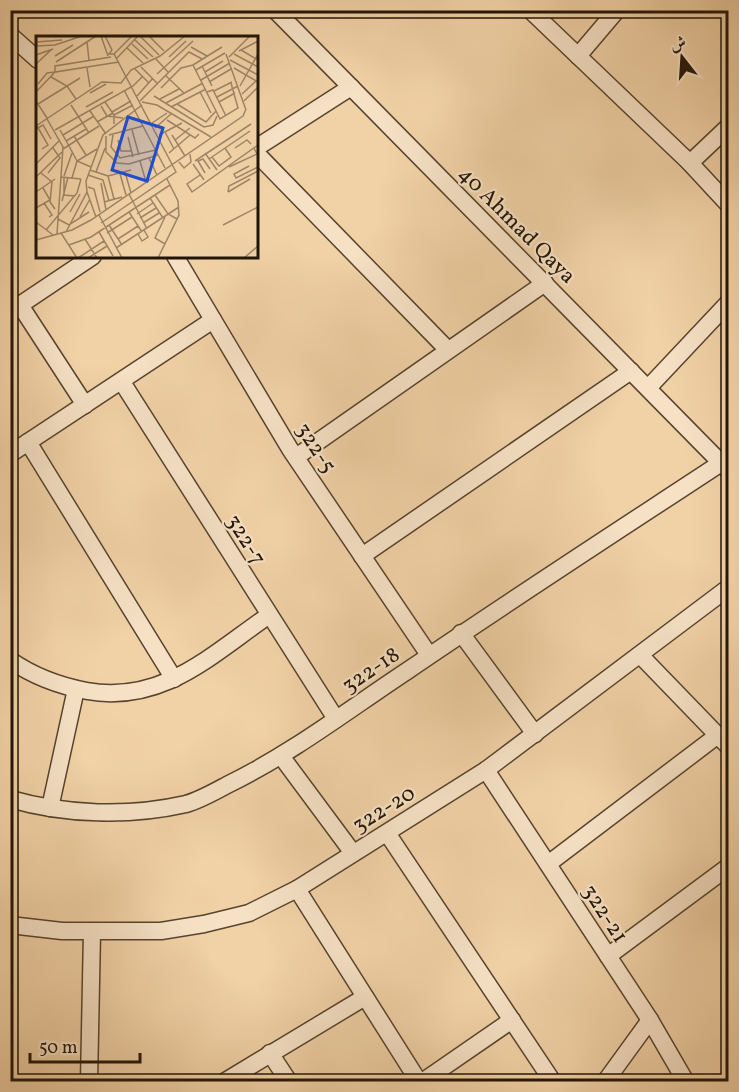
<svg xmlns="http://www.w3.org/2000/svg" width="739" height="1092" font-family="Vollkorn,Amiri,serif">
<rect width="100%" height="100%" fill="#f1d1a6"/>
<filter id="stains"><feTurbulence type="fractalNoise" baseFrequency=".00333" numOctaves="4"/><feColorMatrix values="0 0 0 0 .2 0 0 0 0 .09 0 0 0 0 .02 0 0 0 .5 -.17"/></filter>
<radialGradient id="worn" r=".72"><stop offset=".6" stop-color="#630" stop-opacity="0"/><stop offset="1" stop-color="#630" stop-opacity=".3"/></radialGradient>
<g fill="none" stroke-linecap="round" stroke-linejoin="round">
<defs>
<g id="minor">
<path d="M275,10L727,469"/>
<path d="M530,10L690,163L728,204"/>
<path d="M10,35L38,60"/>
<path d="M578,56L617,10"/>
<path d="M256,148L351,87"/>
<path d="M256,153L448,350"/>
<path d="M690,163L728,127"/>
<path d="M175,256L290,449L429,655"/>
<path d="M20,305L85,405"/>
<path d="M11,311L93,256"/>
<path d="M122,382L336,719"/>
<path d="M648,388L728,303"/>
<path d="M28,442L174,679"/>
<path d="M10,454L213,320"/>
<path d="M296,457L545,283"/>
<path d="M362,556L631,371"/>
<path d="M461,633L535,734"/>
<path d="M641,656L728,746"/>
<path d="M10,660C33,676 60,686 87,691C161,704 209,657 265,618H270"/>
<path d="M281,756L353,853"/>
<path d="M486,770L650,1020L686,1082"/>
<path d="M10,799C66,815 129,817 186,804C200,800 214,792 227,785C291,754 348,710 407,671C511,600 616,532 721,463"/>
<path d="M50,808L76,689"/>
<path d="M387,833L553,1082"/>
<path d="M548,864L718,735"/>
<path d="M297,889L419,1082"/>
<path d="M10,925L62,931H161L204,924L249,913L297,889L486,770L728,588"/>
<path d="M608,956L728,867"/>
<path d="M270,1053L289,1082"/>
<path d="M89,1082L92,932"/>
<path d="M224,1082L365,997"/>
<path d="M422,1082L512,1020"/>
<path d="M605,1082L650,1020"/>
</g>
</defs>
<use href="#minor" stroke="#56442e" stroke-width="19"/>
<use href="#minor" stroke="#f6e1c5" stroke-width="16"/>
</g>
<g text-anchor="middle" stroke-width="4.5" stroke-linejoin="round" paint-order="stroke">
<g font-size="22" fill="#221506" stroke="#f6e1c5">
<text transform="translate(518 224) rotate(45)" y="8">40 Ahmad Qaya</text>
<text transform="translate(317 447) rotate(57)" y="8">322-5</text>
<text transform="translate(247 539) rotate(58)" y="8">322-7</text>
<text transform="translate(370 669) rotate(-34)" y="8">322-18</text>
<text transform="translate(383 808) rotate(-32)" y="8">322-20</text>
<text transform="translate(606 913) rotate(57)" y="8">322-21</text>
</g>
</g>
<g transform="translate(36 36)">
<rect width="222" height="222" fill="#f1d1a6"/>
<path fill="none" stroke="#9e8666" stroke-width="1.5" d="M65,0L72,20M104,0L123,19M113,0L128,15M99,4L117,21M51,5L53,25M0,6L26,4M96,8L112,23M0,10L19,9L46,0M155,11L171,20M91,12L107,27M205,14L222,24M203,15L222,5M78,18L96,0M190,18L210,74M198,18L222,31M0,19L17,13M19,20L37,9M75,21L19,30V36L83,26M133,21L150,5M193,21L214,0M81,22L102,0M119,22L132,36M194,24L222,39M20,26L60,0M0,28L15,14M157,29L184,83L202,72L195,47M157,29L186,11M166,30L176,50M105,31L121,47M51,32L54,51M198,32L222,46M99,33L113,47M160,34L189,17M169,36L187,25M121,38L157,5M129,39L148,57M15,41L31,50L40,63M165,44L194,27M173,46L195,33M2,48L11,37L19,36M204,50L222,18M125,52L145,32L157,29M88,54L129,132M178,55L196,46M0,56L19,36M164,56L175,77M171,56L177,54L190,80M54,57L70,48M206,58L220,45M101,60L117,42M118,60L168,91L177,89L181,80M181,61L202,50M124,63L143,53M0,65L11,82M104,65L153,16L166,23M208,65L222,51M69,66L78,79V88M106,66L121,69L175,101M183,66L199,57M130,67L167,47M2,68L44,42M141,68L170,86L180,75M35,69L53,97M65,70L71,80L87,82M50,71L77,56M135,71L170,53M54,75L70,98M76,76L95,65M78,79L97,69M11,83L27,111L21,198M131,84L159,102L163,98M61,86L77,77M116,87L131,77M0,90L66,46L85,47L95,34L124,20L149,0M1,90L12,109L6,113M119,92L135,78M0,93L7,89L15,103M19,94L97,50L107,40M24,94L33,110M96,94L103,119M129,96L138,113M27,99L58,80M73,99L107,90M77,99L75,111L84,122L120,114M123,99L146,87M136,99L149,120M38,100L50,119M70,100V116L81,127L93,128L122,119M92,101L97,121M82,104L85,115H96M139,104L154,92M30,105L50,93M33,110L41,125L55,131M199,112L211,104L215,108M27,113L63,90M133,117L154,99M169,117L181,134M176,121L183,130L195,121L189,112M113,122L121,139M173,123L214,95M104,125L110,146M159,125L215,88M143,126L148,132L155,126L154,118M0,128L23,105M157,128L168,144M213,130L198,138L200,142L222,131M193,131L221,118L218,112M54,134L72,140M60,136L69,112M89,136L95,157M5,137L16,146L14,166L19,173M12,137L24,122L17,112M169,137L162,125L167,123L174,133M84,138L90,159M52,139L67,144L73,165M164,139L151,148L156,156L222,109M28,140L36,117M72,140L78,163M72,140L95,134M0,141L26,116M25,141L45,143M28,142V159L39,160M36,142L41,125L61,113M65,147L70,174M52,151L58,153L64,176M0,156L19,143M51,156L60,181M192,156L193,150L222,135M192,156L214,143M93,158L111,193M119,159L132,178L141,183M114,162L127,182M26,165L32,141M68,166L86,161M8,167L16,179L13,181M0,172L14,164L7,152M34,176L44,158M93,176L106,196M101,178L117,167M63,179L86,222M44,181L54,163M104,182L120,172M22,183L33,189L53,176M0,186L17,199M65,187L140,136L78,18H73L76,14L69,0M107,187L123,177M73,189L86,209M187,189L222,171M10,194L41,157L45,143M30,196L51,156L50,145L67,99L106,69M63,196L77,220M25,197L41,222M71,197L96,181M102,198L106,205L112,201L108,194M49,203L61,222M82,203L102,190M0,204L36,194L55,184L207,80L210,73M129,208L119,202L129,181M33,209L55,201L134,149M80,212L143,171M42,222L68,205M52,222L71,210M122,222L143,179L142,165L131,143M208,222L222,210"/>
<path fill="#1d4ed8" fill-opacity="0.15" stroke="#1d4ed8" stroke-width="3" d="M92,81L127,92L111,145L76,134Z"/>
<rect width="222" height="222" fill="none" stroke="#221506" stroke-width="3"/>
</g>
<rect width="739" height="1092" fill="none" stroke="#f1d1a6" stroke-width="36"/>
<rect x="12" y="12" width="715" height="1068" fill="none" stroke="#221506" stroke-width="3"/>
<rect x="18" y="18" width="703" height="1056" fill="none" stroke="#221506" stroke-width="1.5"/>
<g transform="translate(682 57) rotate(343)" stroke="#f6e1c5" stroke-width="4.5" paint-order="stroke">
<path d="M0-4.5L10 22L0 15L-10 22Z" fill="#221506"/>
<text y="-9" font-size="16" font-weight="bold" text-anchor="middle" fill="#221506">ش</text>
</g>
<path d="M30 1053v9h110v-9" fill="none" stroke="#221506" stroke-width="3"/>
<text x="39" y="1053" font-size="18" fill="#221506" stroke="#f6e1c5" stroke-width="4.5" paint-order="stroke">50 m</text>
<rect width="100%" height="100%" filter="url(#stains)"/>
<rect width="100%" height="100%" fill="url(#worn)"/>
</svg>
